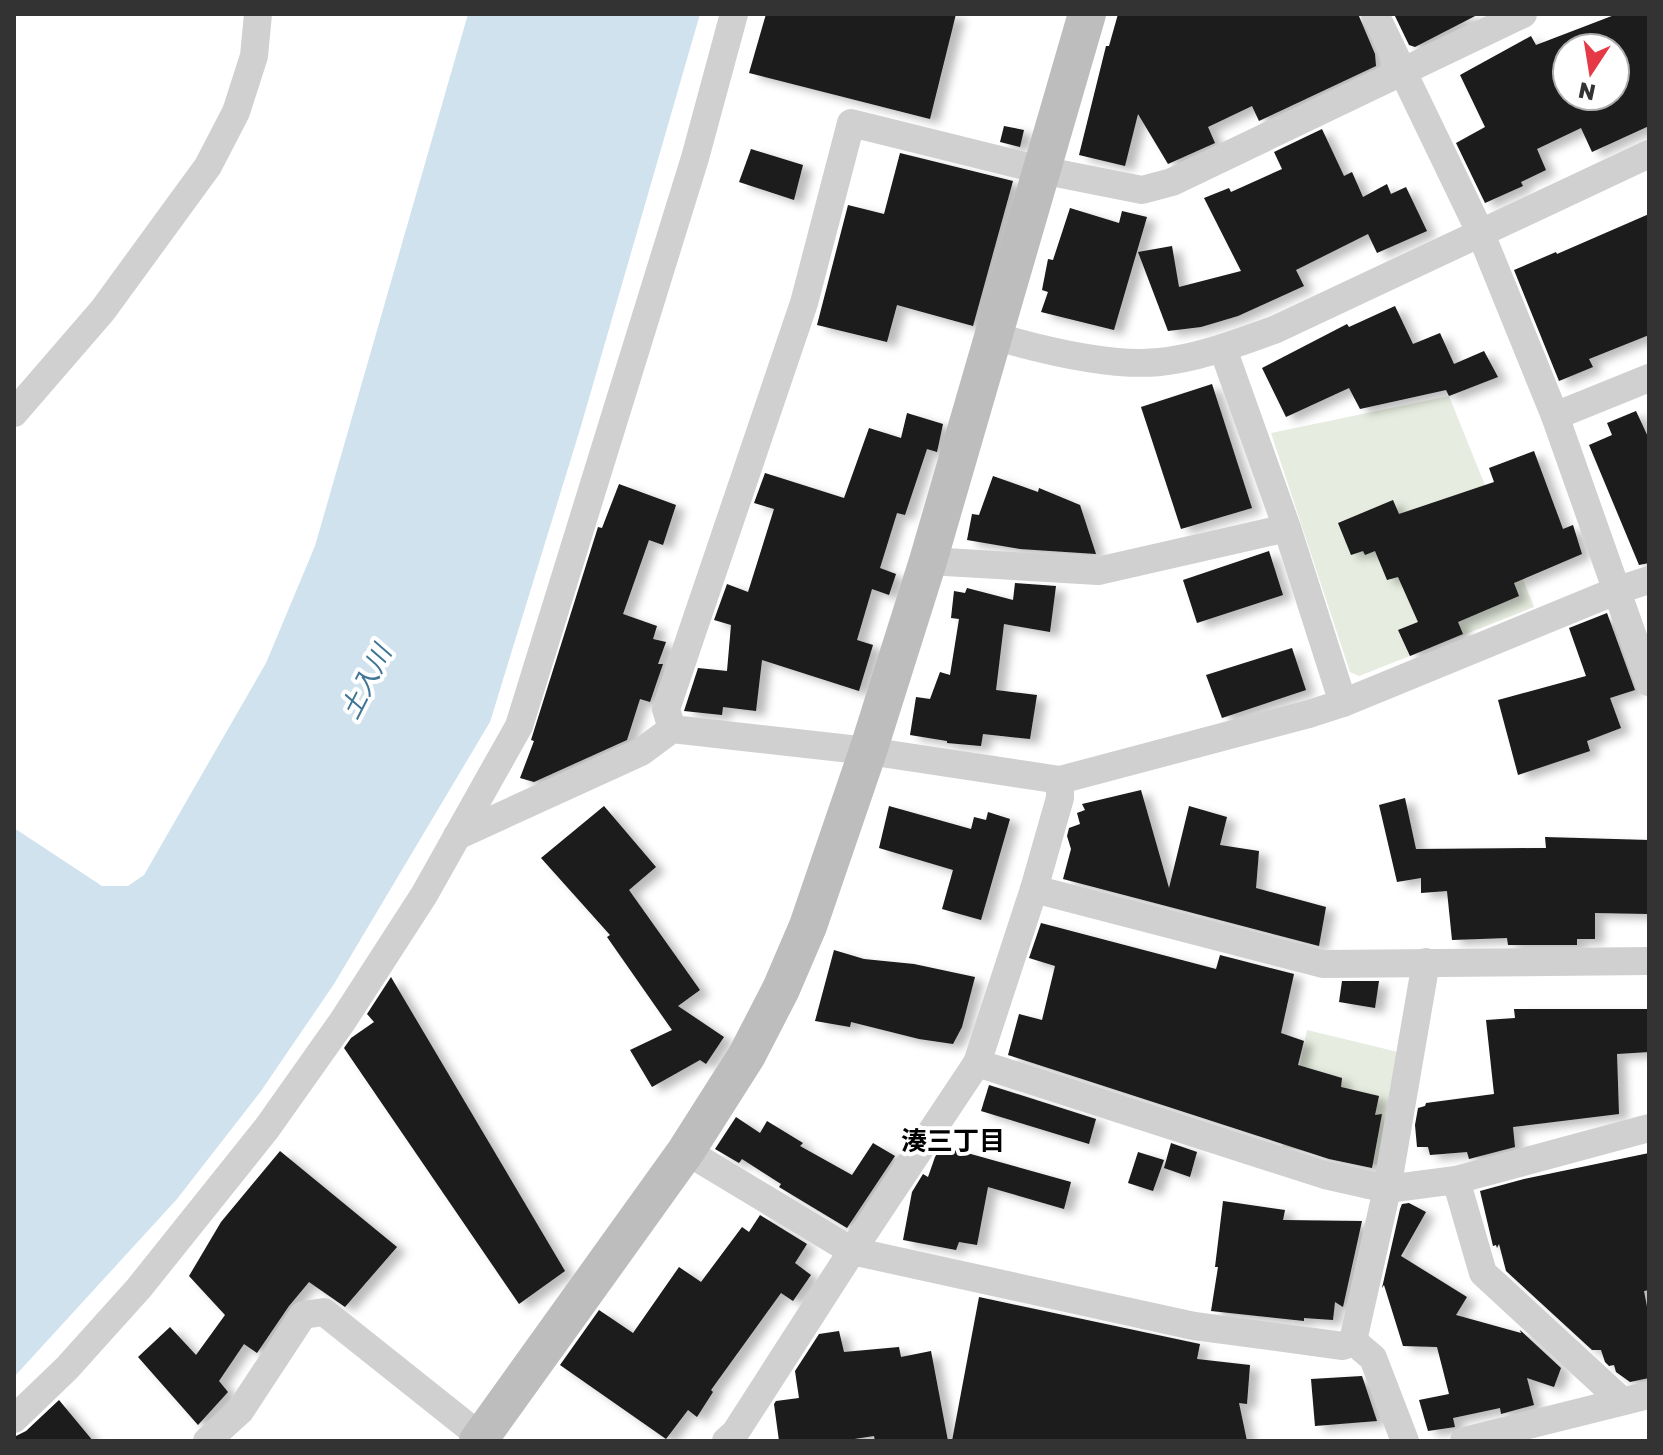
<svg xmlns="http://www.w3.org/2000/svg" width="1663" height="1455" font-family="'Golos Text','Noto Sans JP',sans-serif">
<defs>
<filter id="shadow"><feDropShadow dx="9" dy="5" stdDeviation="4" flood-color="#0004"/></filter>
</defs>
<rect width="100%" height="100%" fill="#fff"/>
<g fill="#e6ecdf">
<path d="M1449,396L1534,607L1359,676L1350,672L1271,433Z"/>
<path d="M1307,1030L1398,1052L1378,1165L1282,1147Z"/>
</g>
<path fill="#cfe2ee" d="M468,14H700L581,426L490,722L334,984L261,1091L177,1199L14,1377V828L102,886H128L144,875L266,663L315,546Z"/>
<g fill="#1a1a1a" fill-rule="evenodd" filter="url(#shadow)">
<path d="M766,14H956L930,119L749,73Z"/>
<path d="M1118,14H1358L1375,54L1376,66L1259,121L1252,106L1208,127L1215,143L1168,164L1138,114L1125,166L1079,155L1106,46H1109Z"/>
<path d="M1394,14H1479L1415,47L1409,45Z"/>
<path d="M1617,14H1649V126L1592,152L1581,128L1537,149L1546,170L1521,182L1523,186L1485,203L1456,143L1485,127L1460,75L1531,36L1536,45ZM1567,48H1615V96H1567Z"/>
<path d="M1004,126L1024,130L1020,147L1000,142Z"/>
<path d="M1322,129L1344,176L1352,172L1363,197L1387,184L1391,194L1406,187L1427,231L1377,253L1368,234L1296,270L1304,286L1238,316L1201,327L1168,331L1138,252L1172,246L1179,287L1241,271L1204,198L1229,188L1231,192L1282,169L1274,152Z"/>
<path d="M751,149L803,165L794,200L739,182Z"/>
<path d="M900,153L1013,181L973,326L897,305L887,342L817,325L848,205L884,214Z"/>
<path d="M1070,208L1119,223L1122,211L1147,217L1114,330L1041,312L1048,292L1042,290L1048,259L1053,260Z"/>
<path d="M1649,214V335L1589,359L1593,367L1559,381L1514,270L1556,252L1557,254Z"/>
<path d="M1395,306L1413,344L1440,333L1454,364L1484,351L1498,377L1449,396L1446,390L1360,409L1349,388L1286,417L1262,368L1347,324L1349,327Z"/>
<path d="M1212,384L1252,508L1181,529L1141,407Z"/>
<path d="M1636,411L1649,439V563L1639,565L1589,445L1612,435L1607,423Z"/>
<path d="M907,413L943,424L937,452L927,449L905,515L897,513L880,568L896,574L889,595L872,589L857,640L873,645L859,691L762,660L756,711L723,707L722,715L684,711L698,668L727,671L731,625L714,620L727,584L748,592L774,509L754,503L765,473L844,498L869,428L901,438Z"/>
<path d="M1534,451L1563,529L1573,525L1582,554L1514,583L1519,596L1458,622L1463,634L1410,656L1398,630L1418,622L1398,577L1387,580L1375,551L1365,555L1363,551L1351,555L1338,523L1393,500L1399,514L1494,482L1489,468Z"/>
<path d="M993,476L1038,492L1039,488L1080,505L1096,554L1020,549L967,540L972,514L979,515Z"/>
<path d="M619,484L676,505L663,545L649,540L623,614L657,626L653,639L666,642L658,664H663L650,702L640,699L627,740L534,782L520,778L534,741L531,740L598,527L602,528Z"/>
<path d="M1269,551L1283,595L1197,623L1183,580Z"/>
<path d="M1015,583L1056,586L1050,632L1004,624L996,690L1037,695L1030,739L983,734L981,746L947,743V741L910,735L916,697L930,699L940,672L950,675L959,619L951,618L954,591L965,593L967,588L1013,600Z"/>
<path d="M1607,613L1635,690L1610,698L1621,728L1587,741L1590,751L1518,775L1498,700L1586,676L1569,628Z"/>
<path d="M1292,648L1306,690L1222,718L1206,675Z"/>
<path d="M1141,790L1169,888L1189,806L1227,817L1220,845L1259,851L1256,888L1326,907L1319,946L1063,879L1071,849L1067,836L1069,828L1080,824L1077,813L1085,810L1082,804Z"/>
<path d="M1405,798L1416,849L1546,848L1545,837L1649,840V914L1595,913V939H1577V945H1508L1507,938L1452,940L1447,891L1421,893V878L1397,882L1379,805Z"/>
<path d="M604,806L656,867L629,890L700,990L678,1006L724,1037L706,1064L700,1060L652,1087L630,1050L672,1030L607,937L610,935L541,858Z"/>
<path d="M889,806L971,829L974,817L986,820L988,812L1010,819L981,920L942,909L953,870L879,848Z"/>
<path d="M1041,923L1216,969L1220,955L1294,974L1281,1033L1304,1041L1298,1065L1342,1078L1341,1087L1379,1096L1375,1115L1382,1114L1372,1168L1329,1159L1008,1055L1019,1014L1042,1020L1055,966L1029,958Z"/>
<path d="M834,950L864,959L914,964L975,977L962,1027L953,1044L919,1039L851,1022L850,1027L815,1021Z"/>
<path d="M391,977L565,1271L519,1304L344,1048L351,1038L374,1022L367,1014Z"/>
<path d="M1342,981H1379L1375,1008L1339,1002Z"/>
<path d="M1514,1009H1649V1052L1617,1054L1619,1114L1513,1127L1515,1147L1469,1159L1467,1152L1430,1155L1428,1147H1417L1415,1125L1418,1108L1425,1106L1426,1103L1494,1094L1486,1020L1515,1018Z"/>
<path d="M989,1085L1096,1119L1089,1144L981,1111Z"/>
<path d="M736,1117L760,1133L767,1121L803,1143L800,1146L852,1175L873,1143L895,1156L847,1228L779,1187L781,1184L742,1159L739,1163L715,1149Z"/>
<path d="M1171,1143L1197,1152L1190,1177L1164,1168Z"/>
<path d="M942,1146L1071,1182L1064,1209L988,1187L977,1245L959,1242L956,1250L903,1240L912,1192L923,1174L928,1177L935,1157Z"/>
<path d="M280,1151L397,1247L345,1307L309,1282L289,1306L257,1353L244,1344L219,1381L228,1392L198,1425L138,1357L170,1327L196,1355L225,1315L189,1276L221,1222Z"/>
<path d="M1138,1152L1164,1160L1153,1191L1128,1183Z"/>
<path d="M1649,1153V1290L1644,1291L1649,1317V1378L1630,1382L1616,1372L1614,1365L1609,1366L1605,1362L1601,1350H1592L1506,1271L1499,1244L1497,1248L1496,1245L1493,1246L1480,1191L1524,1179Z"/>
<path d="M1223,1201L1285,1210L1283,1220L1362,1221L1343,1307L1335,1302L1333,1320L1304,1318V1321L1211,1311L1218,1267H1215Z"/>
<path d="M1409,1203L1426,1212L1401,1256L1467,1297L1456,1315L1521,1333L1520,1330L1561,1368L1554,1387L1527,1378L1534,1405L1501,1414L1500,1408L1453,1418L1455,1427L1428,1431L1419,1400L1449,1394L1437,1347L1403,1346L1384,1285L1382,1288L1400,1209L1402,1204Z"/>
<path d="M760,1215L807,1244L795,1263L811,1275L793,1301L781,1293L711,1390L713,1392L697,1417L688,1410L666,1439L560,1365L599,1310L633,1333L679,1267L701,1282L742,1227L749,1232Z"/>
<path d="M979,1297L1200,1344L1197,1359L1250,1365L1247,1404L1239,1403L1247,1441H952Z"/>
<path d="M839,1331L844,1352L899,1347L901,1357L931,1351L948,1441H875L874,1436L841,1441H779L774,1404L776,1401L799,1398L795,1371L819,1334Z"/>
<path d="M1362,1376L1377,1421L1315,1426L1311,1379Z"/>
<path d="M59,1400L93,1441H14V1437L26,1431Z"/>
</g>
<g fill="none" stroke-linecap="round" stroke-linejoin="round">
<g stroke="#d0d0d0" stroke-width="28">
<path d="M1375,14L1481,234L1555,416L1649,682"/>
<path d="M994,336C1042,350 1110,367 1160,362C1199,358 1237,343 1274,330L1649,154"/>
<path d="M14,413L103,310L208,166L236,112L254,56L258,14"/>
<path d="M1555,416L1649,378"/>
<path d="M928,561L1098,571L1287,528"/>
<path d="M1343,703L1618,590L1649,580"/>
<path d="M1060,780L1309,714L1343,703L1287,528L1223,349"/>
<path d="M457,836L641,752L672,729"/>
<path d="M1034,889L1323,964L1649,961"/>
<path d="M1426,962L1387,1189L1353,1341L1343,1346L1194,1326L852,1251L977,1063L1034,889L1060,798V780L868,751L672,729L666,709L804,303L851,123L1041,170L1142,190L1172,182L1523,14"/>
<path d="M977,1063L1325,1175L1387,1189L1456,1180L1483,1273L1622,1401"/>
<path d="M686,1151L852,1251L735,1433L726,1441"/>
<path d="M1456,1180L1649,1128"/>
<path d="M1353,1341L1373,1358L1405,1441"/>
<path d="M14,1419L67,1368L139,1288L267,1128L342,1022L424,895L519,726L695,158L734,14"/>
<path d="M207,1441L240,1411L303,1315L324,1312L486,1441"/>
<path d="M1464,1441L1649,1395"/>
</g>
<path stroke="#bdbdbd" stroke-width="38" d="M478,1441L686,1151L747,1055L781,989L808,926L868,751L928,561L1087,14"/>
</g>
<g text-anchor="middle" stroke-width="8" stroke-linejoin="round" paint-order="stroke">
<g font-size="26" font-style="italic" fill="#3f7597" stroke="#fff">
<text transform="translate(366 682) rotate(-63)" y="9">土入川</text>
</g>
<g font-size="26" font-weight="bold" fill="#000" stroke="#fff">
<text x="953" y="1150">湊三丁目</text>
</g>
</g>
<rect width="1663" height="1455" fill="none" stroke="#333333" stroke-width="32"/>
<g transform="translate(1591 72) rotate(192)"><circle r="38" fill="#ffffff" stroke="#adadad" stroke-width="2"/>
<path d="M0-6L14 30L0 20L-14 30Z" fill="#e63946"/>
<text y="-12" font-size="22" font-weight="bold" text-anchor="middle" fill="#333333">N</text>
</g>
</svg>
